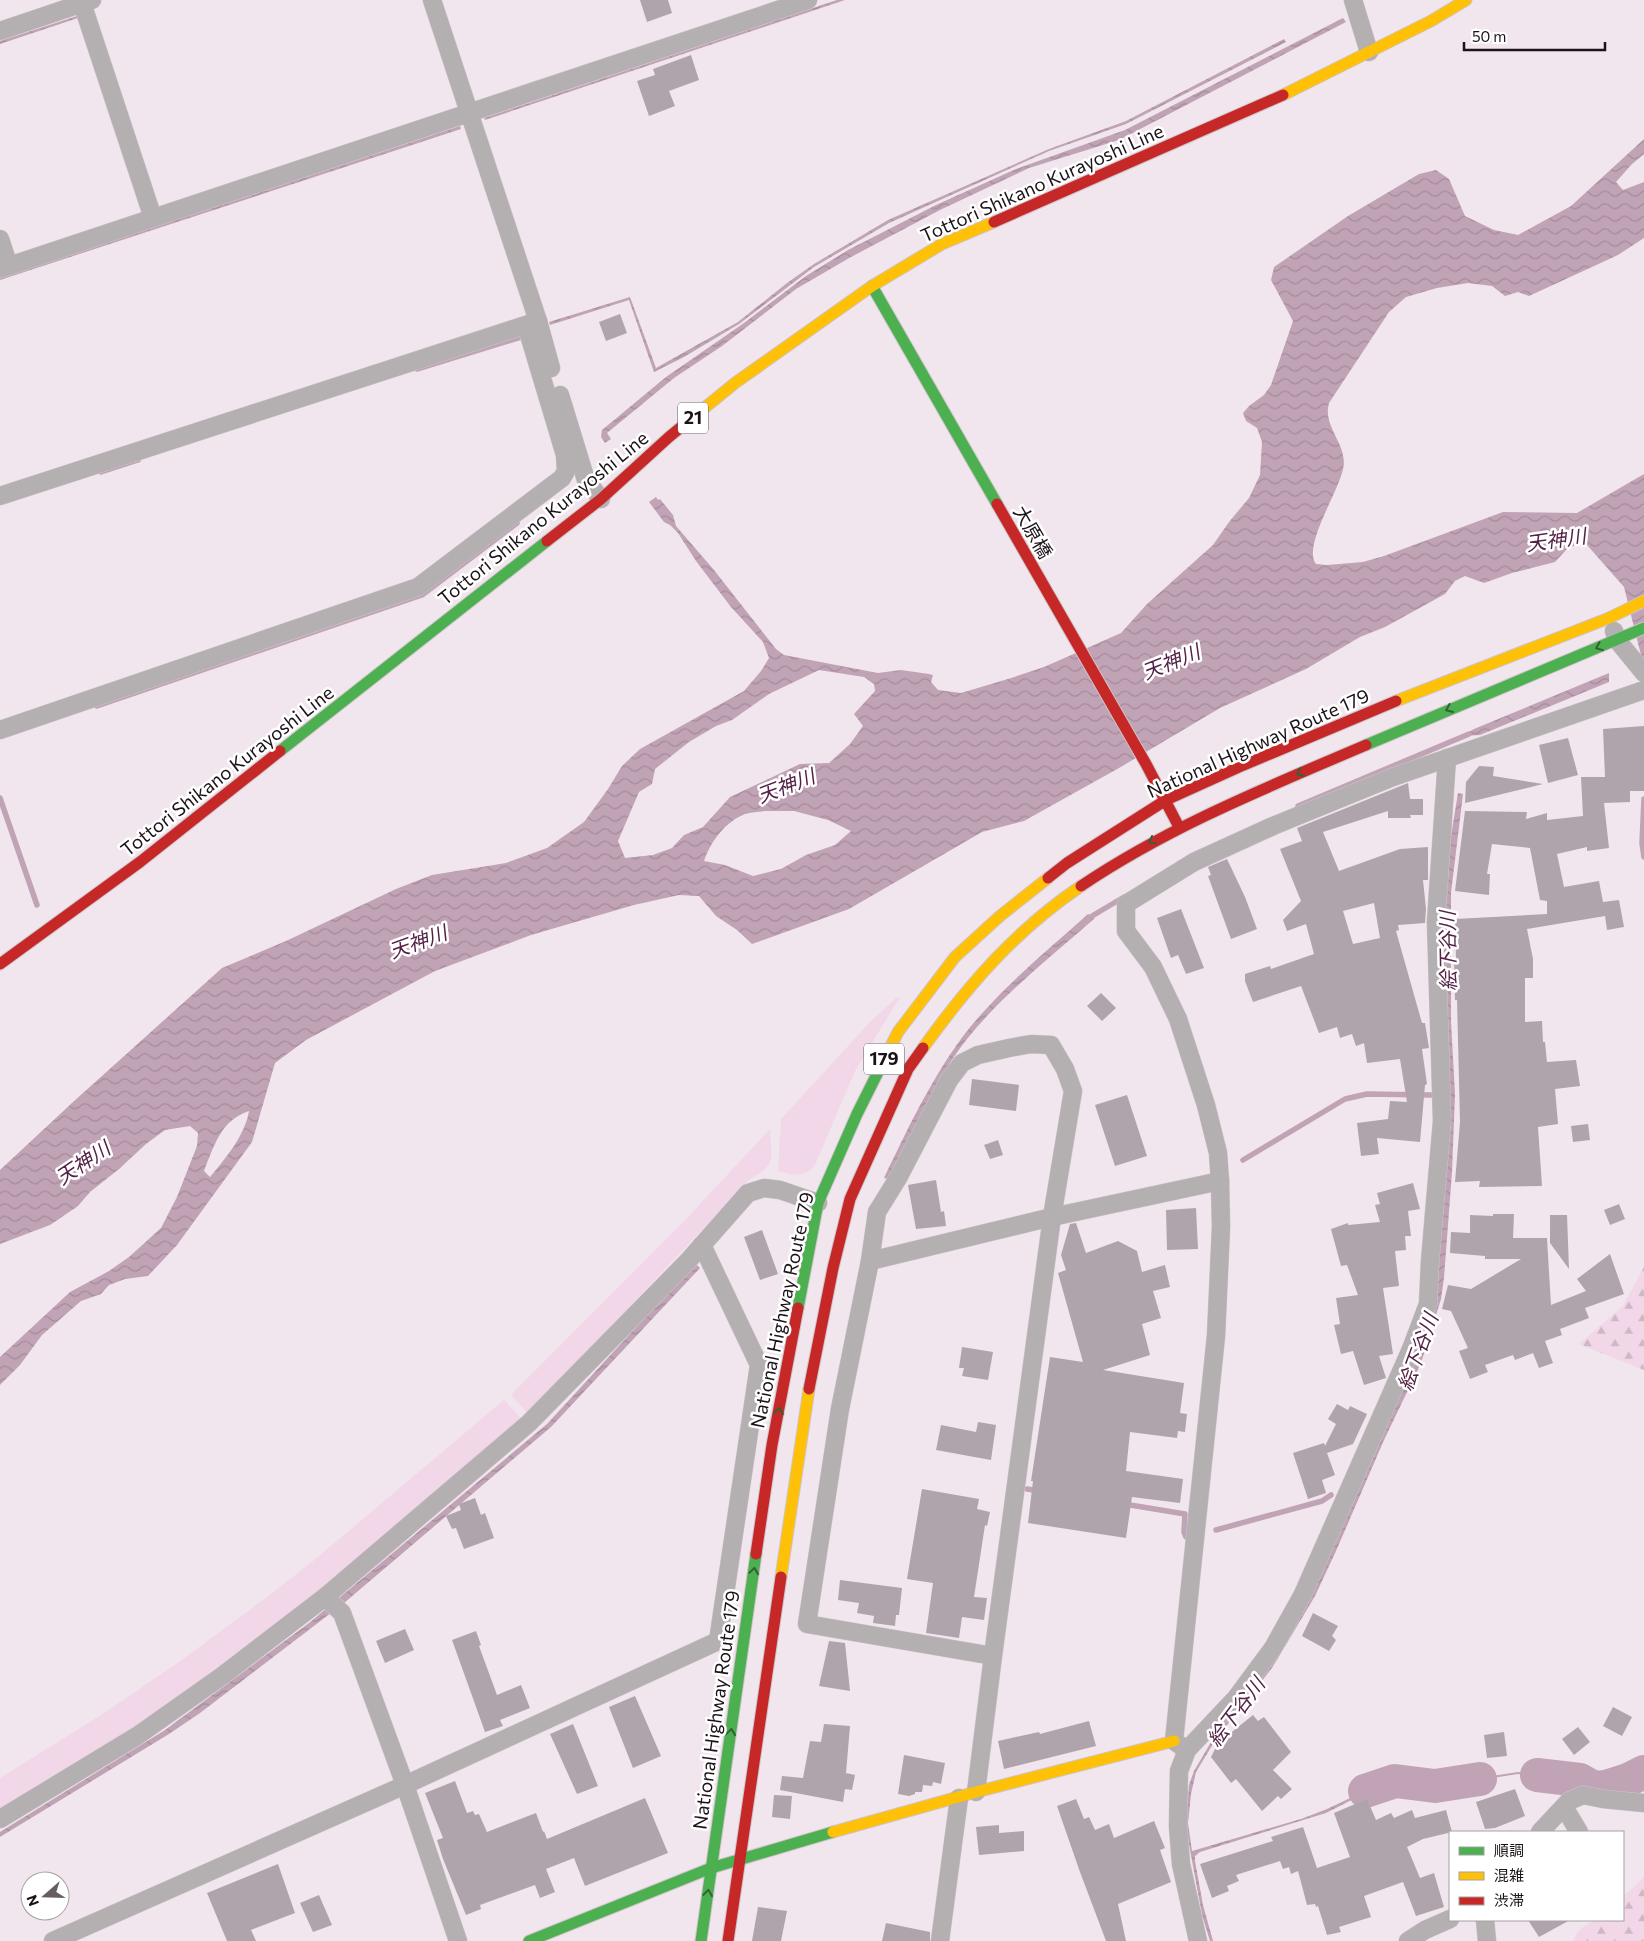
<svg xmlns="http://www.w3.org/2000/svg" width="1644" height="1941" font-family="Commissioner,'Noto Sans JP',sans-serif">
<defs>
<pattern id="forest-firs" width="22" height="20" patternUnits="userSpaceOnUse" patternTransform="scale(1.25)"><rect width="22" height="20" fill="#f2d7e8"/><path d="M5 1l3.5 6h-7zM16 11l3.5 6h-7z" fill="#cfb8c6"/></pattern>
<pattern id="water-waves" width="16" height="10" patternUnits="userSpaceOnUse" patternTransform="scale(1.25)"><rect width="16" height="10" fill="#c1a3b6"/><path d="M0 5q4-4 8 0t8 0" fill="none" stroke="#a58b9c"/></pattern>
</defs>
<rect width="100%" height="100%" fill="#f1e6ed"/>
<g fill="#f2d7e8">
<path d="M900,997L855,1071L815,1165C805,1178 793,1175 778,1171L781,1119L870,1022L896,998Z"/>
<path d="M770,1129C771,1158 778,1164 750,1179L528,1414L511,1395L686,1219Z"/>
<path d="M504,1400L522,1419L321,1589L213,1671L127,1733L0,1809V1778L101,1715L176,1664L263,1600L313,1561Z"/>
</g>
<g fill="url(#forest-firs)">
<path d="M1644,1267V1370L1579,1344L1623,1306Z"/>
<path d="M1644,1877V1941H1573C1584,1917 1600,1920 1623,1920V1897Z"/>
</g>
<g fill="url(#water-waves)" fill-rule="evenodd">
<path d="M837,0H845L485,120L484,118Z"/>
<path d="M80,15L81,17L0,44V41Z"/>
<path d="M1343,18L1346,22L1119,140L1029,168L940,210L851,257L796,289L722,346L674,378L607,433L611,439L605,443L601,437L602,430L666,377L744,323L806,276L848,250L936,205L1016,169L1125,130Z"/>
<path d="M1284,39L1286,42L1126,124L1049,151L889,223L814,267L739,324L684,357L654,372L629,300L550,325L549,322L630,297L656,368L738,322L787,283L814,264L888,220L1049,149L1126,121Z"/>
<path d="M460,126L461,129L0,280V278Z"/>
<path d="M1644,139V154L1632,164L1616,182L1623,190L1644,182V238L1618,255L1529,296L1518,292L1505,296L1492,286L1468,283L1437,288L1406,297L1389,312L1329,403C1322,427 1349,445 1343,469C1339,491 1302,547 1316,564L1327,565L1363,562L1384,556L1503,512L1577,513L1644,474V659L1641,655L1624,587L1587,545L1580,543L1567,549L1555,562L1512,573L1484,583L1465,576L1455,581L1445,594L1385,627L1360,637L1306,669L1220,708L1119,768L1024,821L982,832L849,909L752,944L737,930L716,916L699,896L679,895L634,905L531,935L435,971L306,1040L275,1063L252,1142L177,1245L148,1276L125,1279L109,1285L101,1294L81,1301L42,1335L20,1365L0,1385V1357L70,1292L109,1271L129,1257L161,1228L177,1197L197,1146L198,1133L190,1126L165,1130L146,1144L119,1169L90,1192L78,1206L50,1225L0,1244V1170L73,1102L222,968L286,941L396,889L432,875L506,863L547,848L584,822L608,789L622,766L640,749L744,691L761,671L769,658L763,642L731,607L696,561L678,533L670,525L664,522L649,502L656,497L658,500L660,499L673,515L676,526L714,570L776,649L784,655L878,673L901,670L929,674L933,675L931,682L938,690L961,693L1008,679L1044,667L1121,633L1147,604L1213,545L1229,522L1249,498L1260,475L1262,442L1257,428L1246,421L1243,413L1249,406L1264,395L1271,385L1293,321L1271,280L1274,267L1348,216L1419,174L1436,170L1449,179L1465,216L1494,230L1518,235L1571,206ZM819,670L864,677L874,684L875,691L854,714L863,726L850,744L829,763L800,764L730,797L703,827L684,835L672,848L653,855L625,858L618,841L639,792L652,784L655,769L689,742L716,726L732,720L769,694ZM765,811H794L828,820L851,831L835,845L806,855L781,869L753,876L725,865L704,861C711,841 725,822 745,814C751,812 759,812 765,811ZM249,1111C245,1135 226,1158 210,1177L204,1171C214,1146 221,1120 249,1111Z"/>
<path d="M1609,673V682L1480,735L1462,736L1474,729Z"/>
<path d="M1458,793L1463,794L1451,893V1021L1455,1095L1452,1172L1444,1278L1441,1299L1421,1363L1384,1440L1336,1551L1315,1596L1272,1668L1216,1739L1196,1772L1191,1794L1188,1823L1192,1851L1301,1819L1327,1809L1388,1780L1411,1783L1409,1787L1395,1783L1388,1784L1369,1791L1326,1813L1200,1852L1195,1856V1861L1203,1905L1213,1941H1210L1202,1915L1188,1839L1186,1820L1189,1785L1194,1771L1214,1737L1247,1696L1380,1433L1418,1355L1435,1296L1440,1231L1443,921L1450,842Z"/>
<path d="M1088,914L1095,918C1051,957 1004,993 967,1039C934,1081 913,1132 889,1179L884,1178C908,1128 933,1075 967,1031C1002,987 1047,951 1088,914Z"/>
<path d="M695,1263L700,1268L551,1427L344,1603L200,1713L169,1734L0,1837V1832L165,1730L309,1623L547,1424Z"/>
<path d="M1518,1772L1582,1779V1781L1518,1774L1434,1787L1433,1785Z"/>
</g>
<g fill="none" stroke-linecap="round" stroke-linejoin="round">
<g stroke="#c1a3b6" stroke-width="5.5">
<path d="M417,369L521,337"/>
<path d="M101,472L138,460"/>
<path d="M97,706L422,595L517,523"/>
<path d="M0,798L37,905"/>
<path d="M1644,799L1642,843L1644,857"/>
<path d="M1298,806L1469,734"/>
<path d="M1087,919L1124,897"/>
<path d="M1243,1160L1345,1099L1367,1094L1431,1095"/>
<path d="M1027,1489L1039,1491"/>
<path d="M1124,1504L1185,1514L1184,1532L1186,1537"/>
<path d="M1216,1530L1322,1501L1331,1495"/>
</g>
<g stroke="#c1a3b6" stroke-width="34">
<path d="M1537,1775L1580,1780L1594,1788L1606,1787L1628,1780L1644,1772"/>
<path d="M1365,1791L1395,1781L1435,1786L1480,1779"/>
</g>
</g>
<g fill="#b0a4ac" fill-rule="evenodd">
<path d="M640,0H668L672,13L647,22Z"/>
<path d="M691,55L699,80L669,91L675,106L649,116L637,81L655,75L653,69Z"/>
<path d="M620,314L627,333L606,341L599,322Z"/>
<path d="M1644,726V791H1630V802L1604,803L1609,848L1587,851V847L1557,854L1564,887L1599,881L1603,902L1619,900L1624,927L1607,930L1605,916L1527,929L1533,959V978H1525V1022L1542,1021L1543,1042H1545L1547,1062L1576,1060L1580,1086L1555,1089L1558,1124L1538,1127L1542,1186L1479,1187L1480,1181L1455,1182L1460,1122L1457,1000H1455L1454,958H1456L1455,919L1547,914V901L1540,900L1530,848L1492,844L1487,874H1490L1489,895L1455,891L1465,811L1527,812L1526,819L1547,813V820L1583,816L1581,777H1605L1603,729Z"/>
<path d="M1568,738L1578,775L1548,783L1539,745Z"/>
<path d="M1479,766L1494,767L1493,776L1543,784L1465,803L1466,782Z"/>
<path d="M1408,783L1410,799H1423V815H1410L1411,818H1388V811L1323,832L1339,871L1400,849L1428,847V880H1423L1426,909L1425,923L1398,925L1399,930L1396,931L1422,1023H1425L1429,1048L1422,1049L1427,1084L1425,1085L1420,1142L1377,1138L1379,1154L1361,1156L1357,1123L1388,1119L1390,1101L1407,1102L1400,1059L1367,1063L1364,1043L1356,1046L1352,1034L1340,1038L1337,1027L1319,1033L1301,986L1253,1002L1245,981V974L1270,966L1271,969L1314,954L1306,924L1287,931L1283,920L1301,901L1280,849L1302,841L1297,828ZM1374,903L1380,938L1353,944L1343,911Z"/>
<path d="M1227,859L1245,897L1257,929L1231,939L1208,876L1211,875L1208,867Z"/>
<path d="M1181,909L1204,968L1186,974L1178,955L1171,958L1157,918Z"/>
<path d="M1101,993L1116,1008L1102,1021L1087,1006Z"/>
<path d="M972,1079L1019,1085L1016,1111L969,1105Z"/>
<path d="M1127,1095L1147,1156L1115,1166L1095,1105Z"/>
<path d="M1588,1124L1590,1140L1573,1142L1571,1126Z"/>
<path d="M998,1140L1003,1155L990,1159L984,1145Z"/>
<path d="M936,1180L941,1212L944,1211L946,1226L916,1229L908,1185Z"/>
<path d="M1413,1183L1420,1209L1408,1211L1411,1236H1405L1406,1250L1395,1251L1399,1286L1383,1288L1393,1354L1379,1356L1386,1378L1364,1385L1353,1351L1341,1354L1334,1325L1340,1324L1336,1298L1358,1295L1347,1265L1341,1266L1331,1229L1348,1223V1225L1380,1222L1375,1205L1380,1204L1377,1193Z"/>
<path d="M1619,1204L1625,1219L1610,1225L1604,1210Z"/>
<path d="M1196,1208L1198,1249L1167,1250L1166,1210Z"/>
<path d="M1493,1214H1514L1513,1238H1547L1551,1305L1586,1291L1577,1279L1610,1254L1624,1294L1585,1308L1589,1318L1560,1329L1562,1335L1545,1341L1553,1363L1539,1368L1533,1353L1515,1360L1513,1355L1485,1365L1488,1372L1470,1379L1459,1351L1468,1348L1451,1311L1442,1309L1448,1285L1471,1289L1521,1259H1485V1256L1450,1253L1451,1232L1470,1233V1215L1493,1216Z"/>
<path d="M1550,1215H1567L1569,1269L1550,1243Z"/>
<path d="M1076,1223L1086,1253L1118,1241L1137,1251L1142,1272L1165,1265L1170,1287L1153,1291L1161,1318L1142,1324L1150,1355L1103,1370L1184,1383L1180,1413L1187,1414L1185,1432L1178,1431L1177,1438L1130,1432L1126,1471L1183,1479L1180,1503L1132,1497L1126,1538L1028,1523L1033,1481H1031L1050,1357L1083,1362L1058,1273L1066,1270L1061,1255L1070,1224Z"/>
<path d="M762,1230L778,1274L760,1280L744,1237Z"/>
<path d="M962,1347L993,1352L988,1380L962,1376L964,1368H959Z"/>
<path d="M1337,1404L1348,1410L1350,1406L1367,1414L1353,1444L1327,1453L1335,1475L1322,1480L1326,1493L1308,1499L1293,1453L1324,1443L1325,1446L1336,1424L1328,1419Z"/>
<path d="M978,1422L996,1425L991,1460L936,1450L941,1425L976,1432Z"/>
<path d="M922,1489L979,1499L977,1509L990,1512L987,1526L985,1525L974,1597L987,1598L984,1620L962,1617L959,1638L926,1633L933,1583L907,1579Z"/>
<path d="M475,1498L481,1515L485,1513L494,1538L464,1549L456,1528L452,1529L446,1516L461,1510L459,1504Z"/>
<path d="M840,1580L902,1588L899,1615H896L895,1626L873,1623L874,1616L857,1613L859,1603L838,1600Z"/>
<path d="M1313,1613L1338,1626L1332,1636L1336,1640L1329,1651L1302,1636Z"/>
<path d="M405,1629L414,1650L385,1663L376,1641Z"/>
<path d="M476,1631L481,1645L479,1646L497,1695L521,1685L530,1708L500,1720L503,1726L485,1732L452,1640Z"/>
<path d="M829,1641L845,1643L850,1691L819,1686Z"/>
<path d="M635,1696L661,1756L633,1768L609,1707Z"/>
<path d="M1613,1707L1632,1717L1622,1736L1603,1726Z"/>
<path d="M1253,1715L1258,1721L1264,1717L1291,1752L1273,1770L1292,1789L1281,1799L1278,1796L1262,1811L1236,1779L1231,1783L1211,1757L1218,1743Z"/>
<path d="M1089,1721L1096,1746L1004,1769L998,1741L1039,1732L1040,1734Z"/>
<path d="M573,1724L598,1786L577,1794L550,1734Z"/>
<path d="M824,1724L850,1726L846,1773L855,1775L852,1790L845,1789L843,1802L780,1790L782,1776L803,1778L810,1741L821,1742Z"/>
<path d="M1578,1727L1590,1742L1574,1755L1562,1739Z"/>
<path d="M1504,1732L1507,1756L1487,1758L1484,1735Z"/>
<path d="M904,1755L945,1763L941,1784L933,1782L932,1786L923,1785L922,1792H915V1794L909,1796L898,1794Z"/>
<path d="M455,1781L467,1813L473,1811L475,1815L479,1814L487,1832L536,1813L543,1832L544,1831L547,1839L645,1798L668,1853L585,1886L574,1858L546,1869L555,1892L540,1898L535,1885L480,1905L481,1909L466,1915L443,1859L437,1840L443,1838L425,1793Z"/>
<path d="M1515,1789L1525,1816L1495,1828L1485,1829L1476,1802Z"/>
<path d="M774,1795L792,1796L790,1819L772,1817Z"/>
<path d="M1076,1799L1084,1819L1089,1817L1095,1830L1109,1824L1114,1838L1154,1821L1165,1848L1160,1850L1171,1882L1118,1904L1126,1941H1106L1080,1872L1057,1806Z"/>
<path d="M1367,1799L1376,1820L1391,1813L1394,1818L1412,1810L1415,1818L1446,1810L1452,1832L1423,1839L1407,1847L1420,1878L1434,1873L1444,1907L1416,1916L1403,1882L1364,1896L1371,1917L1339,1927L1341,1932L1327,1935L1318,1906L1316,1907L1315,1904L1307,1905L1298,1871L1291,1874L1289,1867L1283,1869L1280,1861L1236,1875L1239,1881L1227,1886L1229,1891L1212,1898L1200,1864L1273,1841L1271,1837L1303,1827L1317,1868L1350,1857L1334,1813Z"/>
<path d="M999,1825V1833L1024,1831V1851L979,1855L976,1827Z"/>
<path d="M278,1864L295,1913L251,1930L256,1941H227L207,1893Z"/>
<path d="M319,1895L332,1925L313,1932L300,1903Z"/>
<path d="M758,1907L787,1911L781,1941H752Z"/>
<path d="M1528,1920H1570L1539,1937Z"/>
<path d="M886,1923L930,1932V1941H882Z"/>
</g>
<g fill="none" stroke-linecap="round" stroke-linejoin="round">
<defs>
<g id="street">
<path d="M432,0L538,321L551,368"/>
<path d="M1353,0L1369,52"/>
<path d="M82,3L153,218"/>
<path d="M0,31L92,0"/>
<path d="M0,239L9,266"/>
<path d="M0,269L808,0"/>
<path d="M560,395L586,480L601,499"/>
<path d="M0,496L538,321"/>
<path d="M1614,631L1617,640L1644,673"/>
<path d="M0,730L418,587L562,478L566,471L565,455L526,325"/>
<path d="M870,1261L1052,1217L1220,1181"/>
<path d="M325,1597L342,1613L405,1785L458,1941"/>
<path d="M1187,1750L1174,1741L1216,1336L1221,1227L1220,1181L1218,1153L1206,1105L1178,1019L1153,967L1126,931V904L1194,862L1273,826L1393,777L1644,690"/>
<path d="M976,1792L993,1656L1052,1217L1073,1091L1065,1069L1051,1045L1031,1044L1009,1048L978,1055L962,1063L949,1080L898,1178L877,1212L870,1261L840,1409L807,1624L993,1656"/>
<path d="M1564,1807L1579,1832"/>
<path d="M0,1819L137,1736L222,1676L325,1597L529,1423L688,1261L748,1193L764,1188L780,1190L818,1203"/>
<path d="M1540,1832L1569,1801L1583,1795L1603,1799L1644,1803"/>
<path d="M1485,1920L1487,1941"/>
<path d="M53,1941L405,1785L718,1641L759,1365L702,1245"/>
<path d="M940,1941L959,1798"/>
<path d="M1198,1941L1181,1864L1178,1826L1179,1771L1187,1750L1236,1698L1273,1648L1303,1594L1411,1349L1428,1304L1430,1261L1442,1121L1436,922L1447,758"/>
<path d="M1408,1941L1425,1930L1450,1919"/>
</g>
<g id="fast">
<path d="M872,286L997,504"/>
<path d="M1366,745L1644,628"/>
<path d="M280,751L547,541"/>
<path d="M798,1308L818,1203L857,1114L886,1056"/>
<path d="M529,1941L711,1868L833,1832"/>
<path d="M701,1941L756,1554"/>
</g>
<g id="slow">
<path d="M1283,95L1431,21L1466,0"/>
<path d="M697,414L735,383L872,286L942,244L994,222"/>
<path d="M1396,701L1609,618L1644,601"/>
<path d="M923,1048C969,984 1016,930 1081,886"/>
<path d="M886,1056L898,1032L955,957L1000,916L1048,878"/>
<path d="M781,1577L809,1389"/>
<path d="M833,1832L976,1792L1174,1741"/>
</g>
<g id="jam">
<path d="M994,222L1283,95"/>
<path d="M997,504L1146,764L1179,827"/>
<path d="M547,541L601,499L669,437L697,414"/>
<path d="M1048,878L1067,863L1166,800L1239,767L1396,701"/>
<path d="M1081,886C1170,826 1268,787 1366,745"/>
<path d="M0,964L140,862L280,751"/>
<path d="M809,1389L833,1268L850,1199L908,1069L923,1048"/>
<path d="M756,1554L772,1445L798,1308"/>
<path d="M728,1941L781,1577"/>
</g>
</defs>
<use href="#street" stroke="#cec5ca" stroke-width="19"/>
<use href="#fast" stroke="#cec5ca" stroke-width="13"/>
<use href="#slow" stroke="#cec5ca" stroke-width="13"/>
<use href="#jam" stroke="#cec5ca" stroke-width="13"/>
<use href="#street" stroke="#b4b0b2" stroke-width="18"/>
<use href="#fast" stroke="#4caf50" stroke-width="11"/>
<use href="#slow" stroke="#ffc107" stroke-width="11"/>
<use href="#jam" stroke="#c62828" stroke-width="11"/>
</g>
<defs><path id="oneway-chevron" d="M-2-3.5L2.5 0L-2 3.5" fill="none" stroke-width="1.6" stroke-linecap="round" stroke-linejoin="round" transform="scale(1.25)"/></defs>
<g stroke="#346134">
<use href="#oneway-chevron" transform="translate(1599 647) rotate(158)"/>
<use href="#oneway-chevron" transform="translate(1449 709) rotate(157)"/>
<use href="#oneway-chevron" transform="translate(1300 773) rotate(157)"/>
<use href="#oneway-chevron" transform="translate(1152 841) rotate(151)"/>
<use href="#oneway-chevron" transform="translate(779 1411) rotate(-79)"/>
<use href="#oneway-chevron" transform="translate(754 1571) rotate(-82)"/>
<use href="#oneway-chevron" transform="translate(731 1732) rotate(-82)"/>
<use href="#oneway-chevron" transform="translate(708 1893) rotate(-82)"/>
</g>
<g text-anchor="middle" stroke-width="5" stroke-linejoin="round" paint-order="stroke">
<g fill="#fff" stroke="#5f5a5d" stroke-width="1">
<rect x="678" y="402.5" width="30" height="31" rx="4"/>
<rect x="864" y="1043.5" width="40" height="31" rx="4"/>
</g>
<g font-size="18" font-weight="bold" fill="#1b1318">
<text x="693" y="424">21</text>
<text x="884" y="1065">179</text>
</g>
<g font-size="19" fill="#1b1318" stroke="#fff">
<text transform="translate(1042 183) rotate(-24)" y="7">Tottori Shikano Kurayoshi Line</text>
<text transform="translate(543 518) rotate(-39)" y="7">Tottori Shikano Kurayoshi Line</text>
<text transform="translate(1033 532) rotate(60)" y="7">大原橋</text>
<text transform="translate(1258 743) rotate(-24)" y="7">National Highway Route 179</text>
<text transform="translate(227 771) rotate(-38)" y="7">Tottori Shikano Kurayoshi Line</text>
<text transform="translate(782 1310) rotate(-78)" y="7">National Highway Route 179</text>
<text transform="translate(716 1710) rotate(-82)" y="7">National Highway Route 179</text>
</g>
<g font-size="20" font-style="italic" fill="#542246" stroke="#fff">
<text transform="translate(1556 540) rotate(-8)" y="7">天神川</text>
<text transform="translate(1171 662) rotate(-22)" y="7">天神川</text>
<text transform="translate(786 786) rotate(-21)" y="7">天神川</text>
<text transform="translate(418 942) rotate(-20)" y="7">天神川</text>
<text transform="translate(1448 951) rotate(-91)" y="7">絵下谷川</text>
<text transform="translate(83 1163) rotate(-34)" y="7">天神川</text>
<text transform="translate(1418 1352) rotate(-70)" y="7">絵下谷川</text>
<text transform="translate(1236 1712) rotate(-53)" y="7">絵下谷川</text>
</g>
</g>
<rect x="1449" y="1831" width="175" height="90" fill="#ffffff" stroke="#a4a1a3"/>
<rect x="1459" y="1847" width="25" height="8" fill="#4caf50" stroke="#a4a1a3"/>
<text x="1494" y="1856" font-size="15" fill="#1b1318">順調</text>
<rect x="1459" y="1872" width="25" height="8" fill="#ffc107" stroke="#a4a1a3"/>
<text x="1494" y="1881" font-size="15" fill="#1b1318">混雑</text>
<rect x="1459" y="1897" width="25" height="8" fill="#c62828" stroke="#a4a1a3"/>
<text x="1494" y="1906" font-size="15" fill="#1b1318">渋滞</text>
<g transform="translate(45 1896) rotate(250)"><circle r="24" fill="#ffffff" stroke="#a4a1a3"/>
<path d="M0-4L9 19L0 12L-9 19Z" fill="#665d63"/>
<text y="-8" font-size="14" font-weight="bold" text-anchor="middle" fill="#1b1318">N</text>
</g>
<path d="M1464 42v8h141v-8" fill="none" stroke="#1b1318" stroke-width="2.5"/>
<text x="1472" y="42" font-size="15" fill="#1b1318" stroke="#ffffff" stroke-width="4" paint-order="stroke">50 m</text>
</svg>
